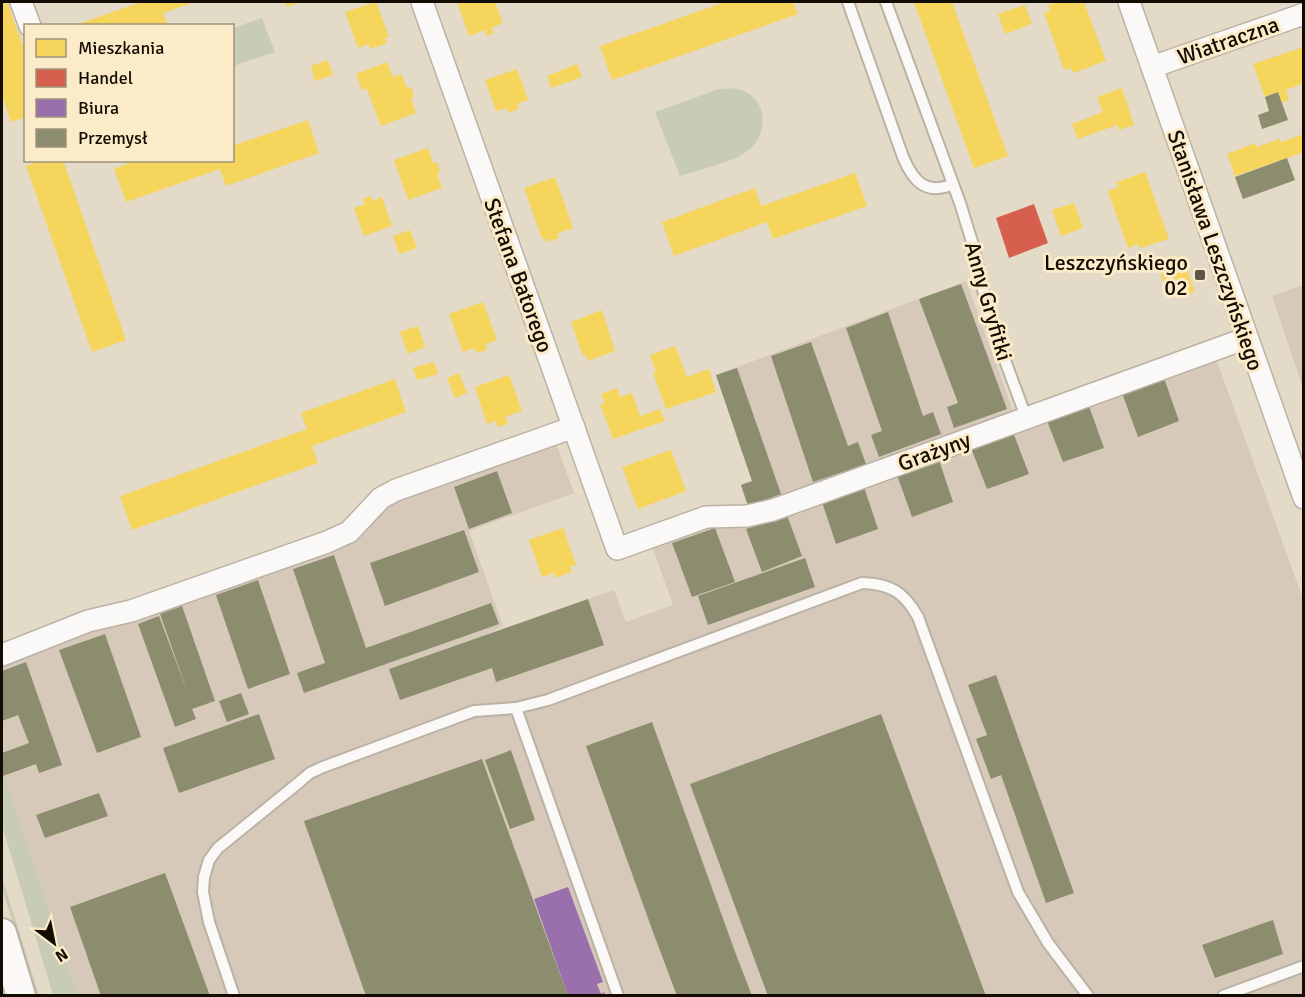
<svg xmlns="http://www.w3.org/2000/svg" width="1305" height="997" font-family="Signika,sans-serif">
<rect width="100%" height="100%" fill="#e3dac7"/>
<g fill="#d7c9b9">
<path d="M966,281L1014,413L749,509L741,485L752,481L716,375Z"/>
<path d="M1303,285H1304L1303,388L1272,296Z"/>
<path d="M1215,356L1303,599V995H78L2,771V663L349,541L394,502L556,443L574,493L469,531L503,626L488,634L614,590L626,622L673,605L652,546Z"/>
</g>
<g fill="#c8ccb6">
<path d="M262,18L275,52L233,66V28Z"/>
<path d="M719,89C725,89 733,88 738,89C769,97 770,135 746,152C733,162 698,170 680,176L655,112Z"/>
<path d="M2,771L7,784L78,995H53L2,825Z"/>
<path d="M2,877L39,995H35L2,888Z"/>
</g>
<g fill="#f6d55c">
<path d="M2,2H7L26,54V117L11,122L2,95Z"/>
<path d="M141,2H195L163,13L168,26H73Z"/>
<path d="M285,2H302L287,7Z"/>
<path d="M376,2L389,37L385,38L387,43L370,49L369,44L358,48L345,12Z"/>
<path d="M457,2H495L503,23L491,28L494,33L487,36L485,30L469,36Z"/>
<path d="M725,2H793L798,14L612,80L600,46Z"/>
<path d="M914,2H952L1008,156L974,168Z"/>
<path d="M1058,2H1084L1106,61L1073,73L1071,68L1064,70L1044,13L1050,11L1048,5Z"/>
<path d="M1025,5L1032,24L1005,34L998,14Z"/>
<path d="M1304,47V83L1286,90L1289,100L1282,103L1278,92L1265,97L1253,64Z"/>
<path d="M328,60L333,75L315,81L311,66Z"/>
<path d="M387,62L393,77L401,74L407,88L411,87L414,97L411,98L416,113L381,126L367,89L362,90L356,74Z"/>
<path d="M577,64L582,77L551,88L547,76Z"/>
<path d="M517,69L528,100L517,104L519,109L508,113L507,108L496,111L485,80Z"/>
<path d="M1122,88L1134,125L1119,130L1117,125L1078,139L1072,124L1103,112L1097,97Z"/>
<path d="M308,120L319,153L226,186L220,169L126,202L114,169L137,160H232V146Z"/>
<path d="M1304,134V152L1235,176L1227,154L1255,143L1256,147L1279,139L1281,142Z"/>
<path d="M428,148L433,163L437,162L440,172L437,174L442,188L408,200L394,160Z"/>
<path d="M41,160H63L126,340L92,352L26,166Z"/>
<path d="M1145,172L1169,239L1140,248L1138,244L1128,248L1108,191L1118,187L1117,182Z"/>
<path d="M855,173L867,206L773,239L767,222L674,256L662,222L755,188L761,206Z"/>
<path d="M555,177L573,228L558,233L559,238L547,242L545,238L542,239L524,188Z"/>
<path d="M371,196L373,201L382,197L392,226L364,236L354,208L365,204L363,199Z"/>
<path d="M1074,203L1083,228L1061,236L1052,210Z"/>
<path d="M410,230L417,248L399,254L393,236Z"/>
<path d="M1182,255L1195,292L1178,298L1176,291L1168,294L1157,264Z"/>
<path d="M483,302L497,340L486,344L487,350L476,353L474,348L463,352L449,314Z"/>
<path d="M602,310L615,351L588,361L586,355L583,356L571,322Z"/>
<path d="M418,326L425,347L408,354L400,332Z"/>
<path d="M675,346L687,377L709,369L716,392L666,409L653,373L656,372L650,355Z"/>
<path d="M434,362L438,374L417,380L413,368Z"/>
<path d="M459,373L467,393L455,398L447,378Z"/>
<path d="M509,375L522,411L505,417L508,424L498,427L496,421L487,424L475,387Z"/>
<path d="M395,379L406,412L312,446L318,463L132,530L120,496L307,429L301,413Z"/>
<path d="M617,388L620,397L632,393L640,416L660,409L665,421L613,439L600,404L605,403L601,394Z"/>
<path d="M671,450L686,491L638,509L622,467Z"/>
<path d="M563,528L576,565L570,567L572,572L555,578L554,573L542,577L529,540Z"/>
</g>
<path fill="#d6604d" d="M1034,204L1048,243L1009,258L996,218Z"/>
<path fill="#9970ab" d="M568,887L603,982L597,984L601,994L604,992L605,996H568L534,899Z"/>
<g fill="#8c8c6e">
<path d="M1278,92L1288,120L1262,129L1258,115L1269,111L1265,97Z"/>
<path d="M1287,158L1295,180L1243,199L1235,177Z"/>
<path d="M961,284L1007,409L954,428L947,407L958,403L919,299Z"/>
<path d="M888,312L923,416L933,412L941,434L879,457L871,435L882,431L846,328Z"/>
<path d="M811,342L848,446L858,442L866,464L813,482L771,356Z"/>
<path d="M737,368L781,494L748,506L741,485L752,481L716,375Z"/>
<path d="M1164,378L1179,421L1138,437L1122,393Z"/>
<path d="M1089,406L1104,448L1063,462L1047,421Z"/>
<path d="M1013,432L1029,474L987,489L971,448Z"/>
<path d="M939,460L953,502L912,517L897,475Z"/>
<path d="M497,471L512,513L469,529L454,487Z"/>
<path d="M864,487L878,529L836,544L822,502Z"/>
<path d="M787,515L802,556L762,572L746,529Z"/>
<path d="M715,528L735,582L692,597L672,543Z"/>
<path d="M464,530L479,572L385,606L370,563Z"/>
<path d="M334,555L366,648L491,603L499,624L304,693L297,673L325,663L293,569Z"/>
<path d="M805,558L815,587L708,625L698,596Z"/>
<path d="M258,580L290,674L248,689L216,595Z"/>
<path d="M588,599L604,645L496,682L492,668L400,700L389,669Z"/>
<path d="M182,606L215,701L192,709L196,719L175,727L138,624L159,616L189,696L160,614Z"/>
<path d="M105,634L141,737L97,753L59,650Z"/>
<path d="M26,662L62,765L39,773L36,764L3,776L2,753L29,743L18,715L2,721V671Z"/>
<path d="M996,675L1074,893L1046,903L1001,775L991,779L976,739L987,735L968,685Z"/>
<path d="M241,693L249,714L227,722L219,701Z"/>
<path d="M259,714L275,759L179,793L163,748Z"/>
<path d="M881,714L986,996H768L690,784Z"/>
<path d="M652,722L734,949L752,996H677L653,932L586,746Z"/>
<path d="M511,750L535,820L510,829L485,760Z"/>
<path d="M482,759L568,996H366L304,821Z"/>
<path d="M99,793L108,816L45,838L36,815Z"/>
<path d="M165,873L210,996H101L70,907Z"/>
<path d="M1273,920L1283,954L1215,978L1202,945Z"/>
</g>
<g fill="none" stroke-linecap="round" stroke-linejoin="round">
<defs>
<g id="lane">
<path d="M848,2L903,157C913,181 926,196 953,184"/>
<path d="M886,2L960,203L973,245L990,320L1026,417"/>
<path d="M516,708L618,996"/>
<path d="M234,996L209,922L203,892L204,877L209,860L218,848L297,784L310,773L323,767L474,711L516,708L548,700L862,583C891,584 904,592 918,617L1018,892L1048,943L1088,996"/>
<path d="M1223,996L1304,966"/>
</g>
<g id="street">
<path d="M21,2L30,26"/>
<path d="M422,2L617,549L706,517L747,516L773,510L1247,338"/>
<path d="M1129,2L1304,498"/>
<path d="M1152,67L1304,14"/>
<path d="M2,655L88,621L131,611L327,542L349,532L381,498L396,490L574,427"/>
</g>
<path id="secondary" d="M2,933L21,996"/>
</defs>
<use href="#lane" stroke="#bab2a4" stroke-width="14"/>
<use href="#street" stroke="#bab2a4" stroke-width="24"/>
<use href="#secondary" stroke="#bab2a4" stroke-width="32"/>
<use href="#lane" stroke="#fbf9f7" stroke-width="10"/>
<use href="#street" stroke="#fbf9f7" stroke-width="21"/>
<use href="#secondary" stroke="#fbf9f7" stroke-width="28"/>
</g>
<rect fill="#5b5447" stroke="#fcebc8" stroke-width="2" x="1194" y="269" width="12" height="12" rx="3"/>
<g text-anchor="middle" stroke-width="6" stroke-linejoin="round" paint-order="stroke">
<g font-size="22" fill="#120c02" stroke="#fcebc8">
<text transform="translate(1228 40) rotate(-19)" y="8">Wiatraczna</text>
<text transform="translate(1216 250) rotate(71)" y="8">Stanisława Leszczyńskiego</text>
<text transform="translate(519 275) rotate(70)" y="8">Stefana Batorego</text>
<text transform="translate(989 301) rotate(74)" y="8">Anny Gryfitki</text>
<text transform="translate(934 451) rotate(-20)" y="8">Grażyny</text>
</g>
<g font-size="22" fill="#120c02" stroke="#fcebc8" text-anchor="end">
<text x="1188" y="270">Leszczyńskiego<tspan x="1188" dy="25">02</tspan></text>
</g>
</g>
<rect width="1305" height="997" fill="none" stroke="#120c02" stroke-width="6"/>
<rect x="24" y="24" width="210" height="138" fill="#fcebc8" stroke="#9e9279" stroke-width="1.5"/>
<rect x="36" y="39" width="30" height="18" fill="#f6d55c" stroke="#9e9279" stroke-width="1.5"/>
<text x="78" y="54" font-size="18" fill="#120c02">Mieszkania</text>
<rect x="36" y="69" width="30" height="18" fill="#d6604d" stroke="#9e9279" stroke-width="1.5"/>
<text x="78" y="84" font-size="18" fill="#120c02">Handel</text>
<rect x="36" y="99" width="30" height="18" fill="#9970ab" stroke="#9e9279" stroke-width="1.5"/>
<text x="78" y="114" font-size="18" fill="#120c02">Biura</text>
<rect x="36" y="129" width="30" height="18" fill="#8c8c6e" stroke="#9e9279" stroke-width="1.5"/>
<text x="78" y="144" font-size="18" fill="#120c02">Przemysł</text>
<g transform="translate(54 943) rotate(148)" stroke="#fcebc8" stroke-width="4.5" paint-order="stroke">
<path d="M0-4.5L10 22L0 15L-10 22Z" fill="#120c02"/>
<text y="-9" font-size="16" font-weight="bold" text-anchor="middle" fill="#120c02">N</text>
</g>
</svg>
